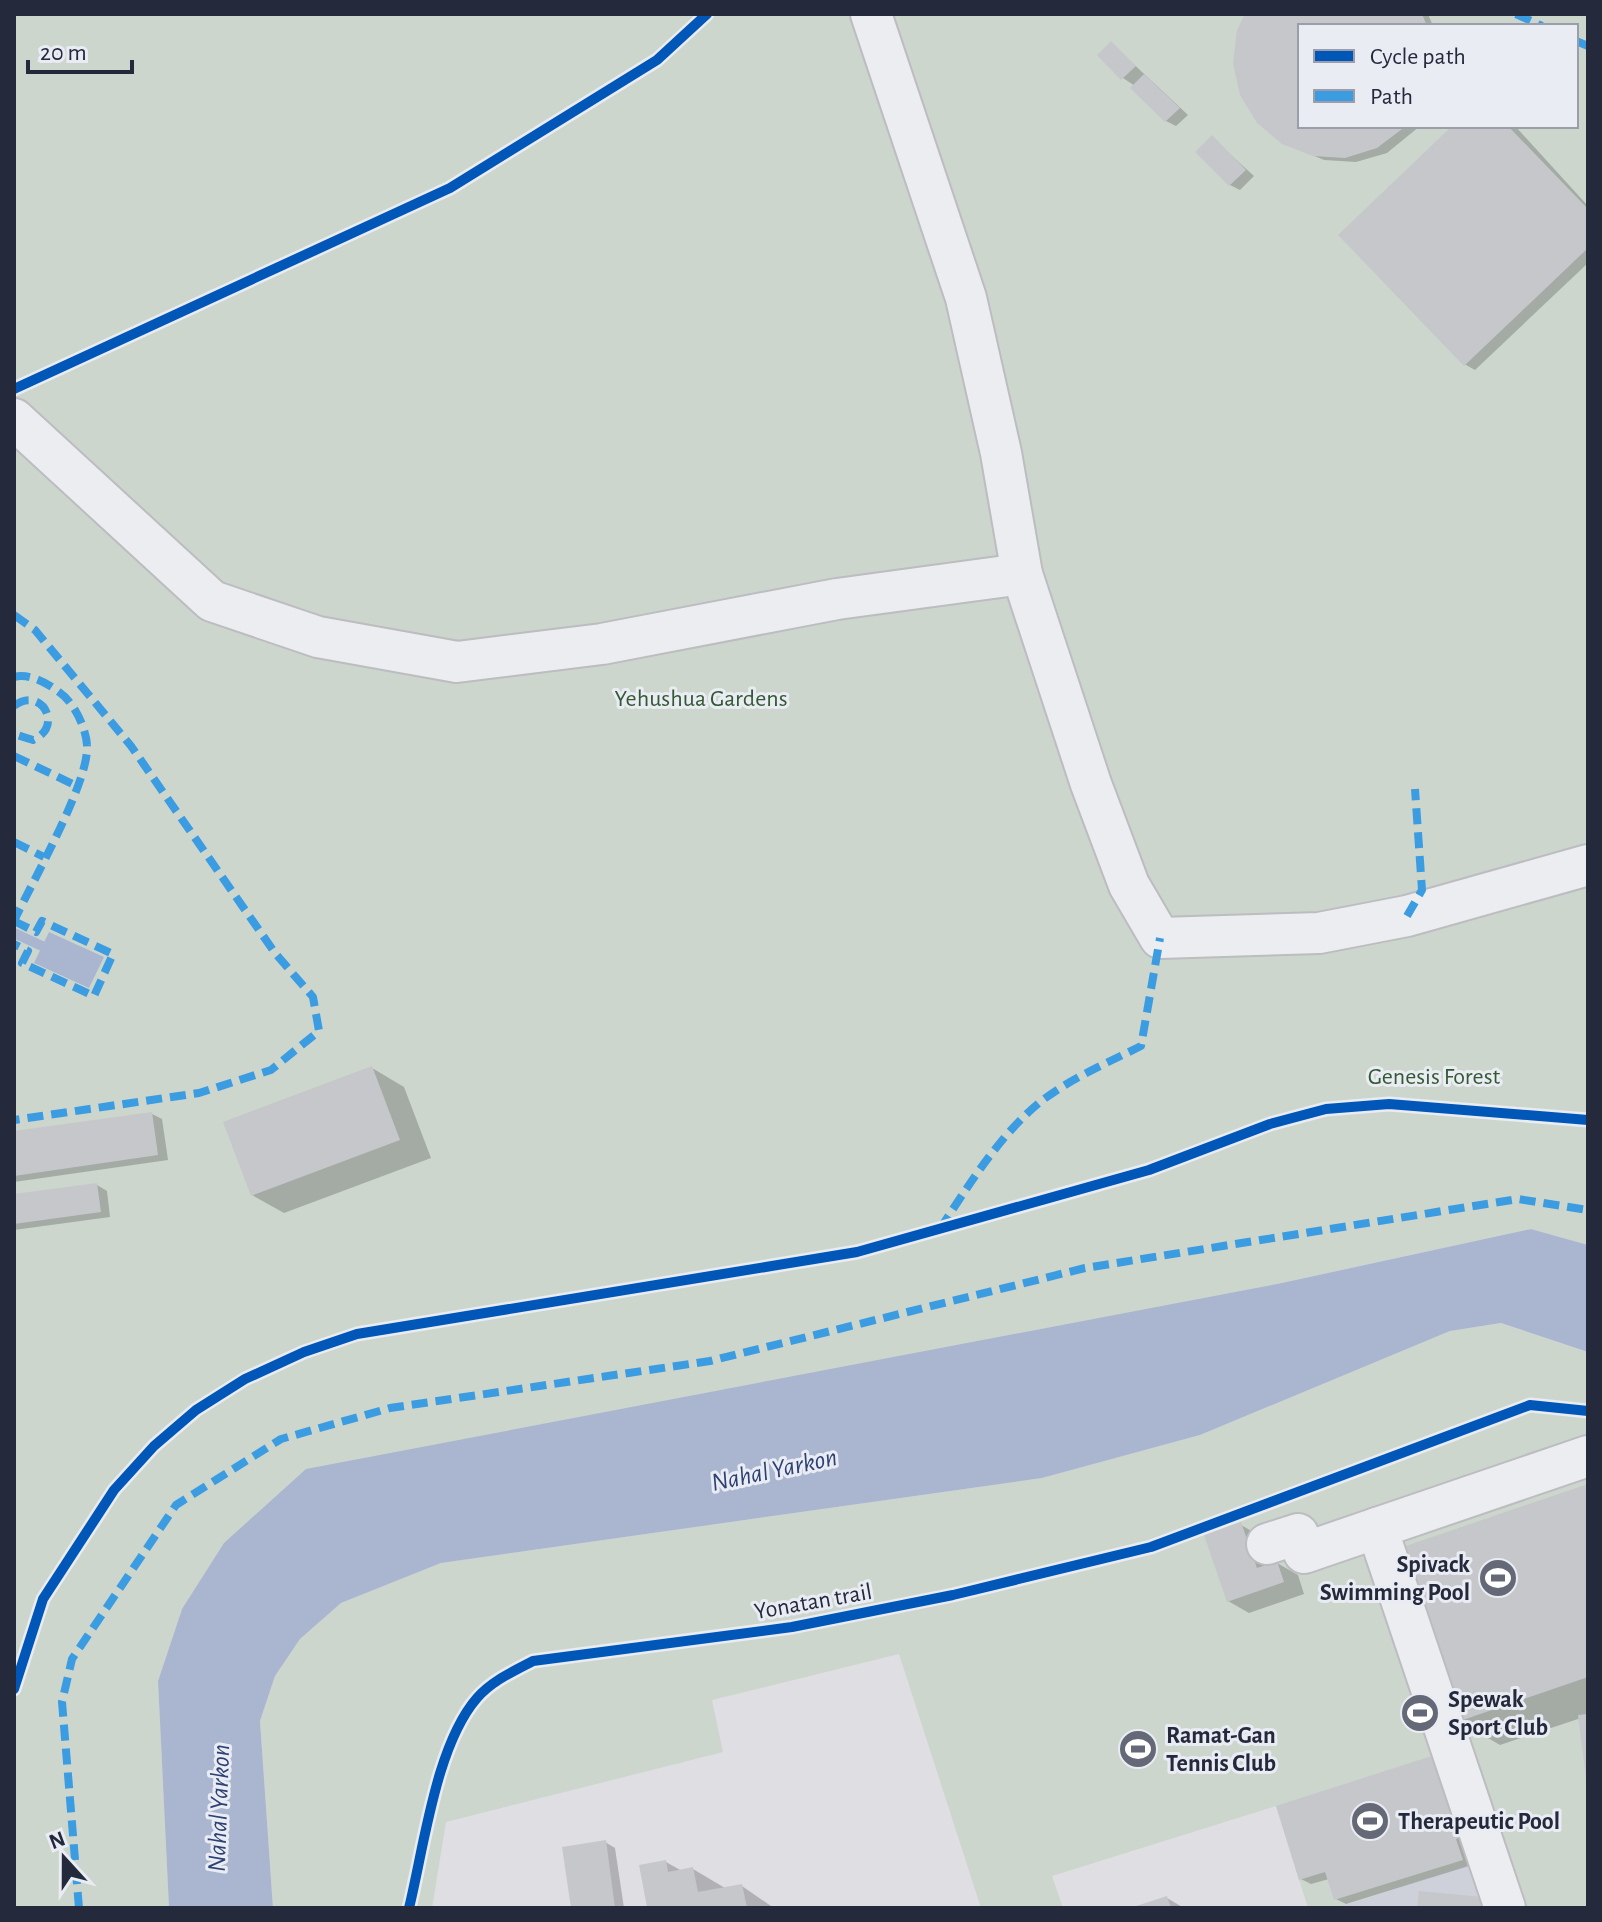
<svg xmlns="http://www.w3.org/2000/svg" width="1602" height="1922" font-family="'Alegreya Sans',sans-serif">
<rect width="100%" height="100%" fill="#dedee3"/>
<path fill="#cfd1da" d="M1480,1861L1496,1908H1336Z"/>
<g fill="#ccd6cd" fill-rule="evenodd">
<path d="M14,14H1588V1245L1531,1229L1277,1284L182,1609L158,1681L169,1908H14ZM1300,26H1576V126H1300Z"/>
<path d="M1501,1323L1588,1352V1908H1496L1480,1861L1336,1908H1308L1276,1806L1052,1876L1063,1908H981L899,1654L712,1700L723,1752L446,1822L432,1908H273L260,1721L275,1676L300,1639L341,1603L441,1563L1042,1478L1200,1435L1450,1331Z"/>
</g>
<g fill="#aab6d0">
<path d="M49,932L104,957L89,988L34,963Z"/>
<path d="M1531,1229L1588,1245V1352L1501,1323L1450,1331L1200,1435L1042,1478L441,1563L341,1603L300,1639L275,1676L260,1721L273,1908H169L158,1681L182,1609L224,1543L306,1469L1277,1284Z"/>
</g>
<g fill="#0003">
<path d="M1247,14H1428L1433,26H1300V126H1420L1387,153L1356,162L1324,160L1283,143Z"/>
<path d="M1111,43L1188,115L1176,126L1166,121L1135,86L1123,78Z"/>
<path d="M1455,126H1515L1588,206V263L1475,370L1466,365L1341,235Z"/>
<path d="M1212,138L1254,176L1240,190L1230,185Z"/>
<path d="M372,1068L404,1087L431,1158L284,1213L252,1195Z"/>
<path d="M152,1114L162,1119L168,1160L14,1182V1133Z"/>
<path d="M97,1185L107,1191L110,1217L14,1230V1196Z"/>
<path d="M1588,1486V1777L1581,1718L1500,1745L1459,1721Z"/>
<path d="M1241,1525L1262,1537L1277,1563L1298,1575L1304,1594L1249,1613L1228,1601Z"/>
<path d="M1438,1757L1472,1865L1346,1904L1336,1899L1329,1879L1311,1884L1301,1879Z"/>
<path d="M605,1842L615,1848L624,1908H573Z"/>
<path d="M666,1862L682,1871L693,1869L725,1888L742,1886L774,1908H653L649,1906Z"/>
<path d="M1167,1898L1184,1908H1137Z"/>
</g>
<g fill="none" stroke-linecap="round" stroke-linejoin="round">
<path stroke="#aab6d0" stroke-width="10" d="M14,933L42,946"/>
</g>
<g fill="#c6c7cb">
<path d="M1245,14H1422L1427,26H1300V126H1406L1377,148L1345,158L1313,156L1282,144L1257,123L1240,95L1233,63L1237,30Z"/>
<path d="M1111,41L1136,66L1121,80L1097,55Z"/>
<path d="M1144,74L1180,108L1165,122L1130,88Z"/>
<path d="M1452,126H1508L1588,209V248L1464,366L1338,235Z"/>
<path d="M1212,135L1246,170L1229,186L1195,152Z"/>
<path d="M372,1066L400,1140L251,1196L223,1122Z"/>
<path d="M152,1112L158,1155L14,1176V1131Z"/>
<path d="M97,1183L101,1212L14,1224V1194Z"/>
<path d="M1588,1484V1677L1457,1722L1397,1549Z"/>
<path d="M1241,1522L1257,1568L1277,1561L1284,1582L1227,1602L1204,1535Z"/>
<path d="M1588,1714V1778H1586L1578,1715Z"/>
<path d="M1438,1754L1464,1836L1456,1839L1463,1860L1334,1900L1325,1872L1299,1880L1276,1806Z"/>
<path d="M606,1840L615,1908H571L562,1847Z"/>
<path d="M666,1860L668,1872L693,1867L698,1892L742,1884L747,1908L647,1907L639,1865Z"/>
<path d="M1419,1891L1493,1898L1492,1908H1417Z"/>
<path d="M1167,1896L1171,1908H1133V1907Z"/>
</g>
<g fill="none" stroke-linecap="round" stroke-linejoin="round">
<defs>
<g id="minor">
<path d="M871,14L966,298L1001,453L1022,574L1091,784L1129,885L1160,938L1319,933L1407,916L1588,865"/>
<path d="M14,419L212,601L318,637L457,662L602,644L837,599L1022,574"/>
<path d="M1267,1544L1298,1534L1304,1553L1377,1528"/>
<path d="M1505,1908L1377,1528L1588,1456"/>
</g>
</defs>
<use href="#minor" stroke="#bcbcc1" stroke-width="44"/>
<use href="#minor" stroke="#ecedf0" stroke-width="40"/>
<g stroke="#3c9ce2" stroke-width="8" stroke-dasharray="16 8" stroke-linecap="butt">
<path d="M1516,14L1542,26"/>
<path d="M1576,41L1588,46"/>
<path d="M14,615L35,630L131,746L275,953L313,997L319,1031L271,1070L199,1093L14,1120"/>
<path d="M14,677C30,673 47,683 59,692C74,702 86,728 87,745C90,781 31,884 14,921"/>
<path d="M14,706C40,685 65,726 33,740L14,734"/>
<path d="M14,756L77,786"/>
<path d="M14,842L44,857"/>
<path d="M1407,916L1422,890L1415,789"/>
<path d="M14,921L36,932L42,921L113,954L94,996L22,963L28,951L14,944"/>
<path d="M940,1229C968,1186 999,1136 1039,1103C1069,1079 1107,1063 1141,1046L1160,938"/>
<path d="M79,1908L62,1702L72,1659L176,1505L281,1439L390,1408L710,1361L1085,1268L1518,1199L1588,1210"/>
</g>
<defs>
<g id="cycleway">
<path d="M14,389L450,188L657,60L707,14"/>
<path d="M14,1689L43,1599L114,1490L154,1446L196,1410L245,1379L304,1352L357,1334L857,1252L1149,1170L1270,1124L1326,1109L1389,1104L1588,1120"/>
<path d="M409,1908C424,1847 436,1745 477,1698C492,1681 512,1672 533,1661L792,1627L953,1595L1151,1547L1530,1405L1588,1411"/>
</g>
</defs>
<use href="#cycleway" stroke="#eaecf4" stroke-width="15"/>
<use href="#cycleway" stroke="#0057b8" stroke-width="10"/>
</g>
<defs>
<symbol id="stadium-disc" viewBox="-11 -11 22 22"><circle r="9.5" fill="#656876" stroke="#eaecf4"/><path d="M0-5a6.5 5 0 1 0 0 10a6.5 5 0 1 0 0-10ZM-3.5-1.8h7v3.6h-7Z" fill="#fff"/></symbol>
</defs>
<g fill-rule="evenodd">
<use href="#stadium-disc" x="1476" y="1556" width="44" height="44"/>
<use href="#stadium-disc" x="1398" y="1691" width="44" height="44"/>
<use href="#stadium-disc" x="1116" y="1727" width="44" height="44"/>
<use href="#stadium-disc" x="1348" y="1799" width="44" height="44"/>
</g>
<g text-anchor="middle" stroke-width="6" stroke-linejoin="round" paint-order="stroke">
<g font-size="24" fill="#325931" stroke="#eaecf4">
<text x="701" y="706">Yehushua Gardens</text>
<text x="1434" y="1084">Genesis Forest</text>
</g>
<g font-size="24" font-weight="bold" fill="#24293c" stroke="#eaecf4" text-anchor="start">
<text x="1470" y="1572" text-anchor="end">Spivack<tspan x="1470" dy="28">Swimming Pool</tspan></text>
<text x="1448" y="1707">Spewak<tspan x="1448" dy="28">Sport Club</tspan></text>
<text x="1166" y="1743">Ramat-Gan<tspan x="1166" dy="28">Tennis Club</tspan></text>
<text x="1398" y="1829">Therapeutic Pool</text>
</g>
<g font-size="24" fill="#24293c" stroke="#eaecf4">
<text transform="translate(813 1601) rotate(-10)" y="8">Yonatan trail</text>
</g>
<g font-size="26" font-style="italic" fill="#2d4172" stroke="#eaecf4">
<text transform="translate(774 1469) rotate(-12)" y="9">Nahal Yarkon</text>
<text transform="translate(218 1808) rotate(-88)" y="9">Nahal Yarkon</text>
</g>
</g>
<rect width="1602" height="1922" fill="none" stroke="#24293c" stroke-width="32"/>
<rect x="1298" y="24" width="280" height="104" fill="#eaecf4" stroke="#9b9eaa" stroke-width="2"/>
<rect x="1314" y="50" width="40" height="12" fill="#0057b8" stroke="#9b9eaa" stroke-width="2"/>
<text x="1370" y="64" font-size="24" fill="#24293c">Cycle path</text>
<rect x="1314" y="90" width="40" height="12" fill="#3c9ce2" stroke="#9b9eaa" stroke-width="2"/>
<text x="1370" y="104" font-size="24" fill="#24293c">Path</text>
<g transform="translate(64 1858) rotate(339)" stroke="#eaecf4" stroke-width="6" paint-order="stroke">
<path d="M0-6L14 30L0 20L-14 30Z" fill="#24293c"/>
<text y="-12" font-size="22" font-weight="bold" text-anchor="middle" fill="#24293c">N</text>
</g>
<path d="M28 60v12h104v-12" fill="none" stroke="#24293c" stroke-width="4"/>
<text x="40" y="60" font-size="24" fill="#24293c" stroke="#eaecf4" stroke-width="6" paint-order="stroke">20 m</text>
</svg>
